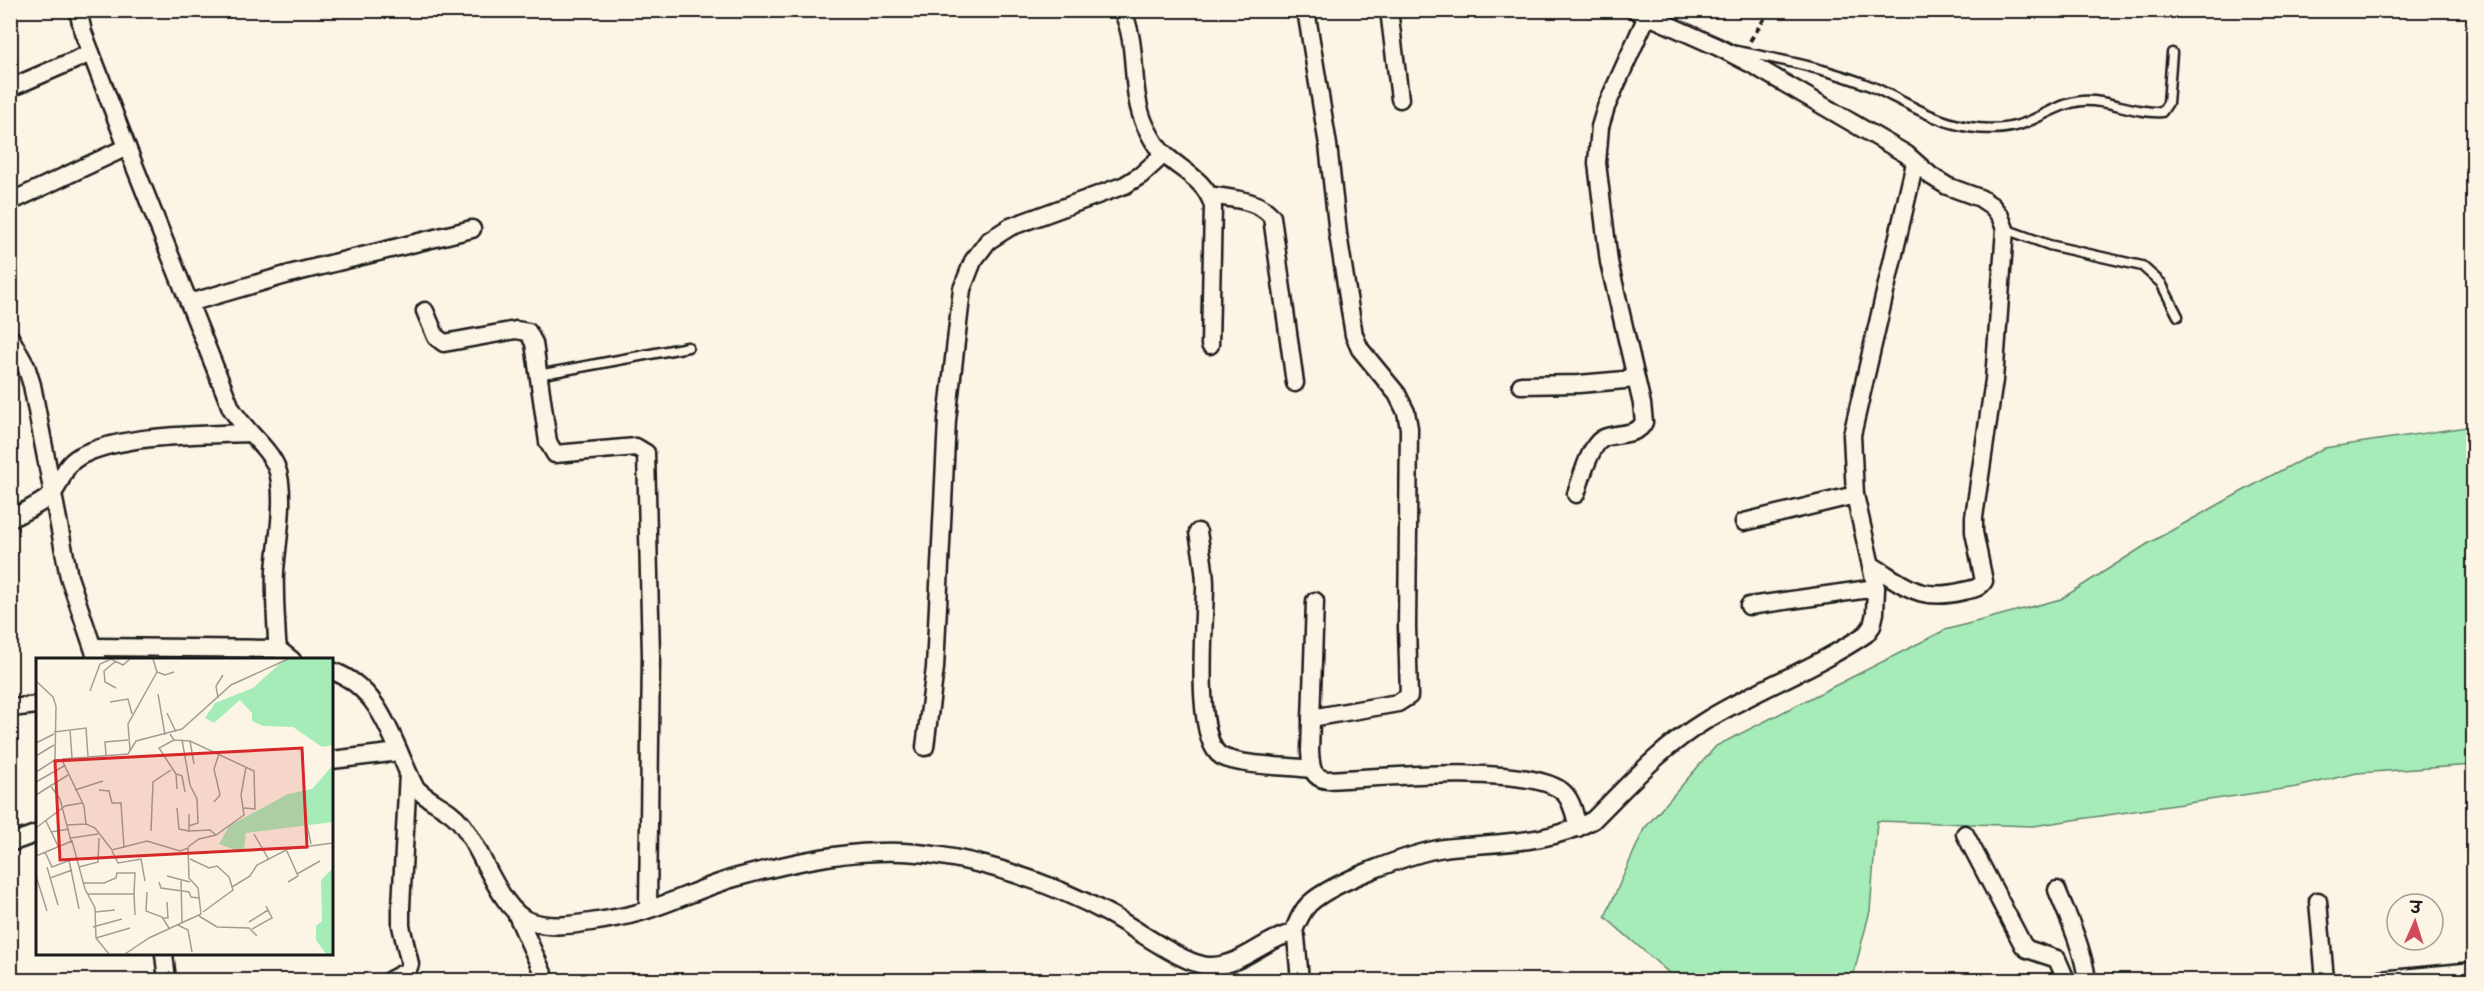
<svg xmlns="http://www.w3.org/2000/svg" width="2484" height="991" font-family="'Architects Daughter','Playpen Sans Deva',sans-serif">
<rect width="100%" height="100%" fill="#fcf5e5"/>
<filter id="ink" filterUnits="userSpaceOnUse"><feTurbulence type="fractalNoise" baseFrequency=".0167" numOctaves="2"/><feDisplacementMap in="SourceGraphic" scale="12" xChannelSelector="R" yChannelSelector="G"/><feConvolveMatrix kernelMatrix="1 2 1 2 8 2 1 2 1" color-interpolation-filters="sRGB"/></filter>
<g filter="url(#ink)">
<path fill="#a6ecb8" stroke="#61846a" stroke-width="1.5" d="M2473,426V765L2357,773L2297,787L2033,826L1877,821L1870,911L1852,980L1676,979L1605,917L1644,829L1716,746L1945,630L2061,599L2149,543L2261,481L2324,448Z"/>
<g fill="none" stroke-linecap="round" stroke-linejoin="round">
<defs>
<g id="lane">
<path d="M1737,51C1782,60 1830,69 1873,87C1904,101 1934,122 1969,127C1987,130 2004,130 2022,124C2042,117 2060,103 2082,101C2109,99 2135,114 2162,112L2168,103L2172,53"/>
<path d="M2005,229L2049,245L2142,266L2161,283L2178,316"/>
<path d="M538,375L688,347"/>
</g>
<g id="street">
<path d="M78,10L83,32L127,147L231,408C243,429 267,446 276,466C287,493 277,542 275,571C274,594 276,618 277,640L278,649L292,660"/>
<path d="M1122,10C1140,48 1128,90 1146,127C1151,137 1156,147 1164,154C1182,171 1206,180 1213,206L1210,345"/>
<path d="M1306,10L1328,145L1338,234L1354,335L1360,349L1397,394L1406,412L1409,428L1407,626L1409,696L1398,703L1311,718"/>
<path d="M1389,10L1400,99"/>
<path d="M1635,10L1718,47L1753,65L1906,154L1931,176L1947,186L1980,198L1992,206L2000,216L2005,229L1994,380L1974,517V532L1984,581C1979,589 1972,589 1964,591C1919,602 1908,587 1871,565"/>
<path d="M10,88L91,53"/>
<path d="M1210,195C1230,199 1259,199 1272,217L1295,383"/>
<path d="M10,202L127,147"/>
<path d="M189,303L293,273L472,229"/>
<path d="M425,311L436,337L444,343L516,330L528,332L534,343L548,442L555,454L636,447L646,453L651,655L648,909"/>
<path d="M10,337L26,366L32,385L69,577L97,660"/>
<path d="M1521,385L1579,384L1636,379"/>
<path d="M1576,494C1581,480 1589,447 1602,439C1614,432 1638,437 1644,422L1642,404L1609,262L1597,163L1600,127L1606,107L1647,16"/>
<path d="M10,519C23,512 39,505 50,496C63,485 60,467 80,456C122,434 201,435 249,433"/>
<path d="M1744,522L1855,495"/>
<path d="M1198,532C1201,550 1205,568 1205,586C1205,618 1193,739 1221,756C1239,766 1289,766 1311,769"/>
<path d="M1315,601L1310,751C1311,766 1311,778 1328,780C1373,778 1536,762 1565,794C1573,803 1575,817 1578,828"/>
<path d="M1749,606L1876,588"/>
<path d="M94,647L278,649"/>
<path d="M332,671C382,688 393,744 415,787C428,802 449,807 461,823C482,848 500,913 532,922C551,928 572,925 591,922C604,920 617,918 630,915C667,906 701,887 738,877C783,865 832,853 879,852C954,849 1045,879 1111,915C1135,928 1186,967 1212,966C1243,965 1264,939 1293,933L1296,937L1300,980"/>
<path d="M10,708L38,705"/>
<path d="M925,747L935,668L947,420L962,289L973,261L988,241L1010,227L1125,185L1141,175L1164,154"/>
<path d="M332,760L399,752"/>
<path d="M1965,834L2023,945L2027,949L2057,959L2066,980"/>
<path d="M10,843L38,833"/>
<path d="M2057,890C2069,919 2083,949 2087,980"/>
<path d="M2318,901L2325,980"/>
<path d="M516,913L546,980"/>
<path d="M1293,933C1297,923 1301,912 1309,904C1332,882 1412,853 1444,848C1493,842 1548,845 1593,820C1628,785 1662,747 1705,721C1757,689 1816,668 1866,634L1872,626L1875,613L1876,588L1855,495L1852,435L1915,163"/>
<path d="M164,954L167,980"/>
<path d="M390,980L407,971L410,964L401,926V907L408,773"/>
<path d="M2381,980L2474,971"/>
</g>
</defs>
<use href="#lane" stroke="#1c1c1c" stroke-width="13"/>
<use href="#street" stroke="#1c1c1c" stroke-width="21"/>
<path stroke="#1c1c1c" stroke-width="4" stroke-dasharray="6 4.5" stroke-linecap="butt" d="M1750,41L1770,10"/>
<use href="#lane" stroke="#fcf5e5" stroke-width="8"/>
<use href="#street" stroke="#fcf5e5" stroke-width="16"/>
</g>
</g>
<g transform="translate(36 658)">
<rect width="297" height="297" fill="#fcf5e5"/>
<path d="M249,1H297V87L286,89L257,69L227,68L216,63V55L204,42L178,65L169,60L179,45L217,30ZM297,107V164L210,175L208,191L202,193L183,186L193,168L252,136L276,131ZM297,210V296H290L280,282V268L286,263L285,222Z" fill="#a6ecb8"/>
<path fill="none" stroke="#a29e95" stroke-width="1.5" d="M80,3L68,13L69,24L80,30M121,14L129,17L138,14M0,23L17,39L20,48L19,102L0,114M54,33L64,6L75,1L87,7L94,1M122,36L129,77M182,40L180,28L187,17M74,44L92,41L96,56M131,55L140,74M34,72L36,100M18,74L50,70L52,99M134,76L138,82L154,83L218,113L219,151L208,150M138,82L123,90L140,116L141,131M146,82L154,127L161,141L162,165L153,168M154,83L158,106M0,85L18,76M94,92L92,66L121,14L117,1M70,97L69,84L92,82M0,98L18,87M26,101L92,96L100,83L146,71L195,27L252,1M19,102H26L48,148L50,166L59,170L76,192L111,183L144,193L152,190L153,220L162,230L165,256L113,280L89,296M141,116L146,118L149,134M0,124L28,108M14,127L24,141L35,183M39,132L67,123M63,132L73,133L76,145H85L88,190M0,137L32,117M178,144L184,137L178,111L183,96M141,150L143,171L153,173M153,156V173L174,172L180,177M10,163L22,188M31,167L50,166M271,167L275,186M0,170L29,148L46,145M115,173L117,124L135,112M15,174L33,171M218,176L233,202M35,180L62,176M152,189L163,181L180,177L208,157L205,137L210,109M250,191L262,218L252,224M76,193L82,205L105,201L109,223M9,194L16,209L40,200M0,198L36,183L49,231L59,250L60,280L73,296M154,201L173,210L181,208L193,219L197,232L167,254M33,202L43,251M11,209L22,247M43,209L62,204L63,180M261,216L284,203M0,218L11,253M131,218L154,224M14,220L36,212M145,222L146,264M123,224L125,230L153,234L155,239L163,240M47,225H68L80,220L81,215H99L98,236H51M196,229L214,218L221,207L252,191L297,185M111,234L110,253L126,259L133,270M98,236L99,257M59,254L79,252M163,258L181,269L213,270L221,278M127,260H132L131,244M213,264L232,252M142,267L152,272L156,294M57,269L86,261M216,271L236,260L230,248M60,280L94,270"/>
<path fill="#d62828" fill-opacity="0.15" stroke="#d62828" stroke-width="3" d="M266,90L271,189L24,202L19,103Z"/>
<rect width="297" height="297" fill="none" stroke="#1c1c1c" stroke-width="3"/>
</g>
<rect width="2484" height="991" fill="none" stroke="#fcf5e5" stroke-width="36"/>
<rect x="18" y="18" width="2448" height="955" fill="none" stroke="#1c1c1c" stroke-width="2" filter="url(#ink)"/>
<g transform="translate(2415 922) rotate(3)"><circle r="28" fill="#fcf5e5" stroke="#a29e95" stroke-width="1.5"/>
<path d="M0-4.5L10 22L0 15L-10 22Z" fill="#d1495b"/>
<text y="-9" font-size="16" font-weight="bold" text-anchor="middle" fill="#1c1c1c">उ</text>
</g>
</svg>
